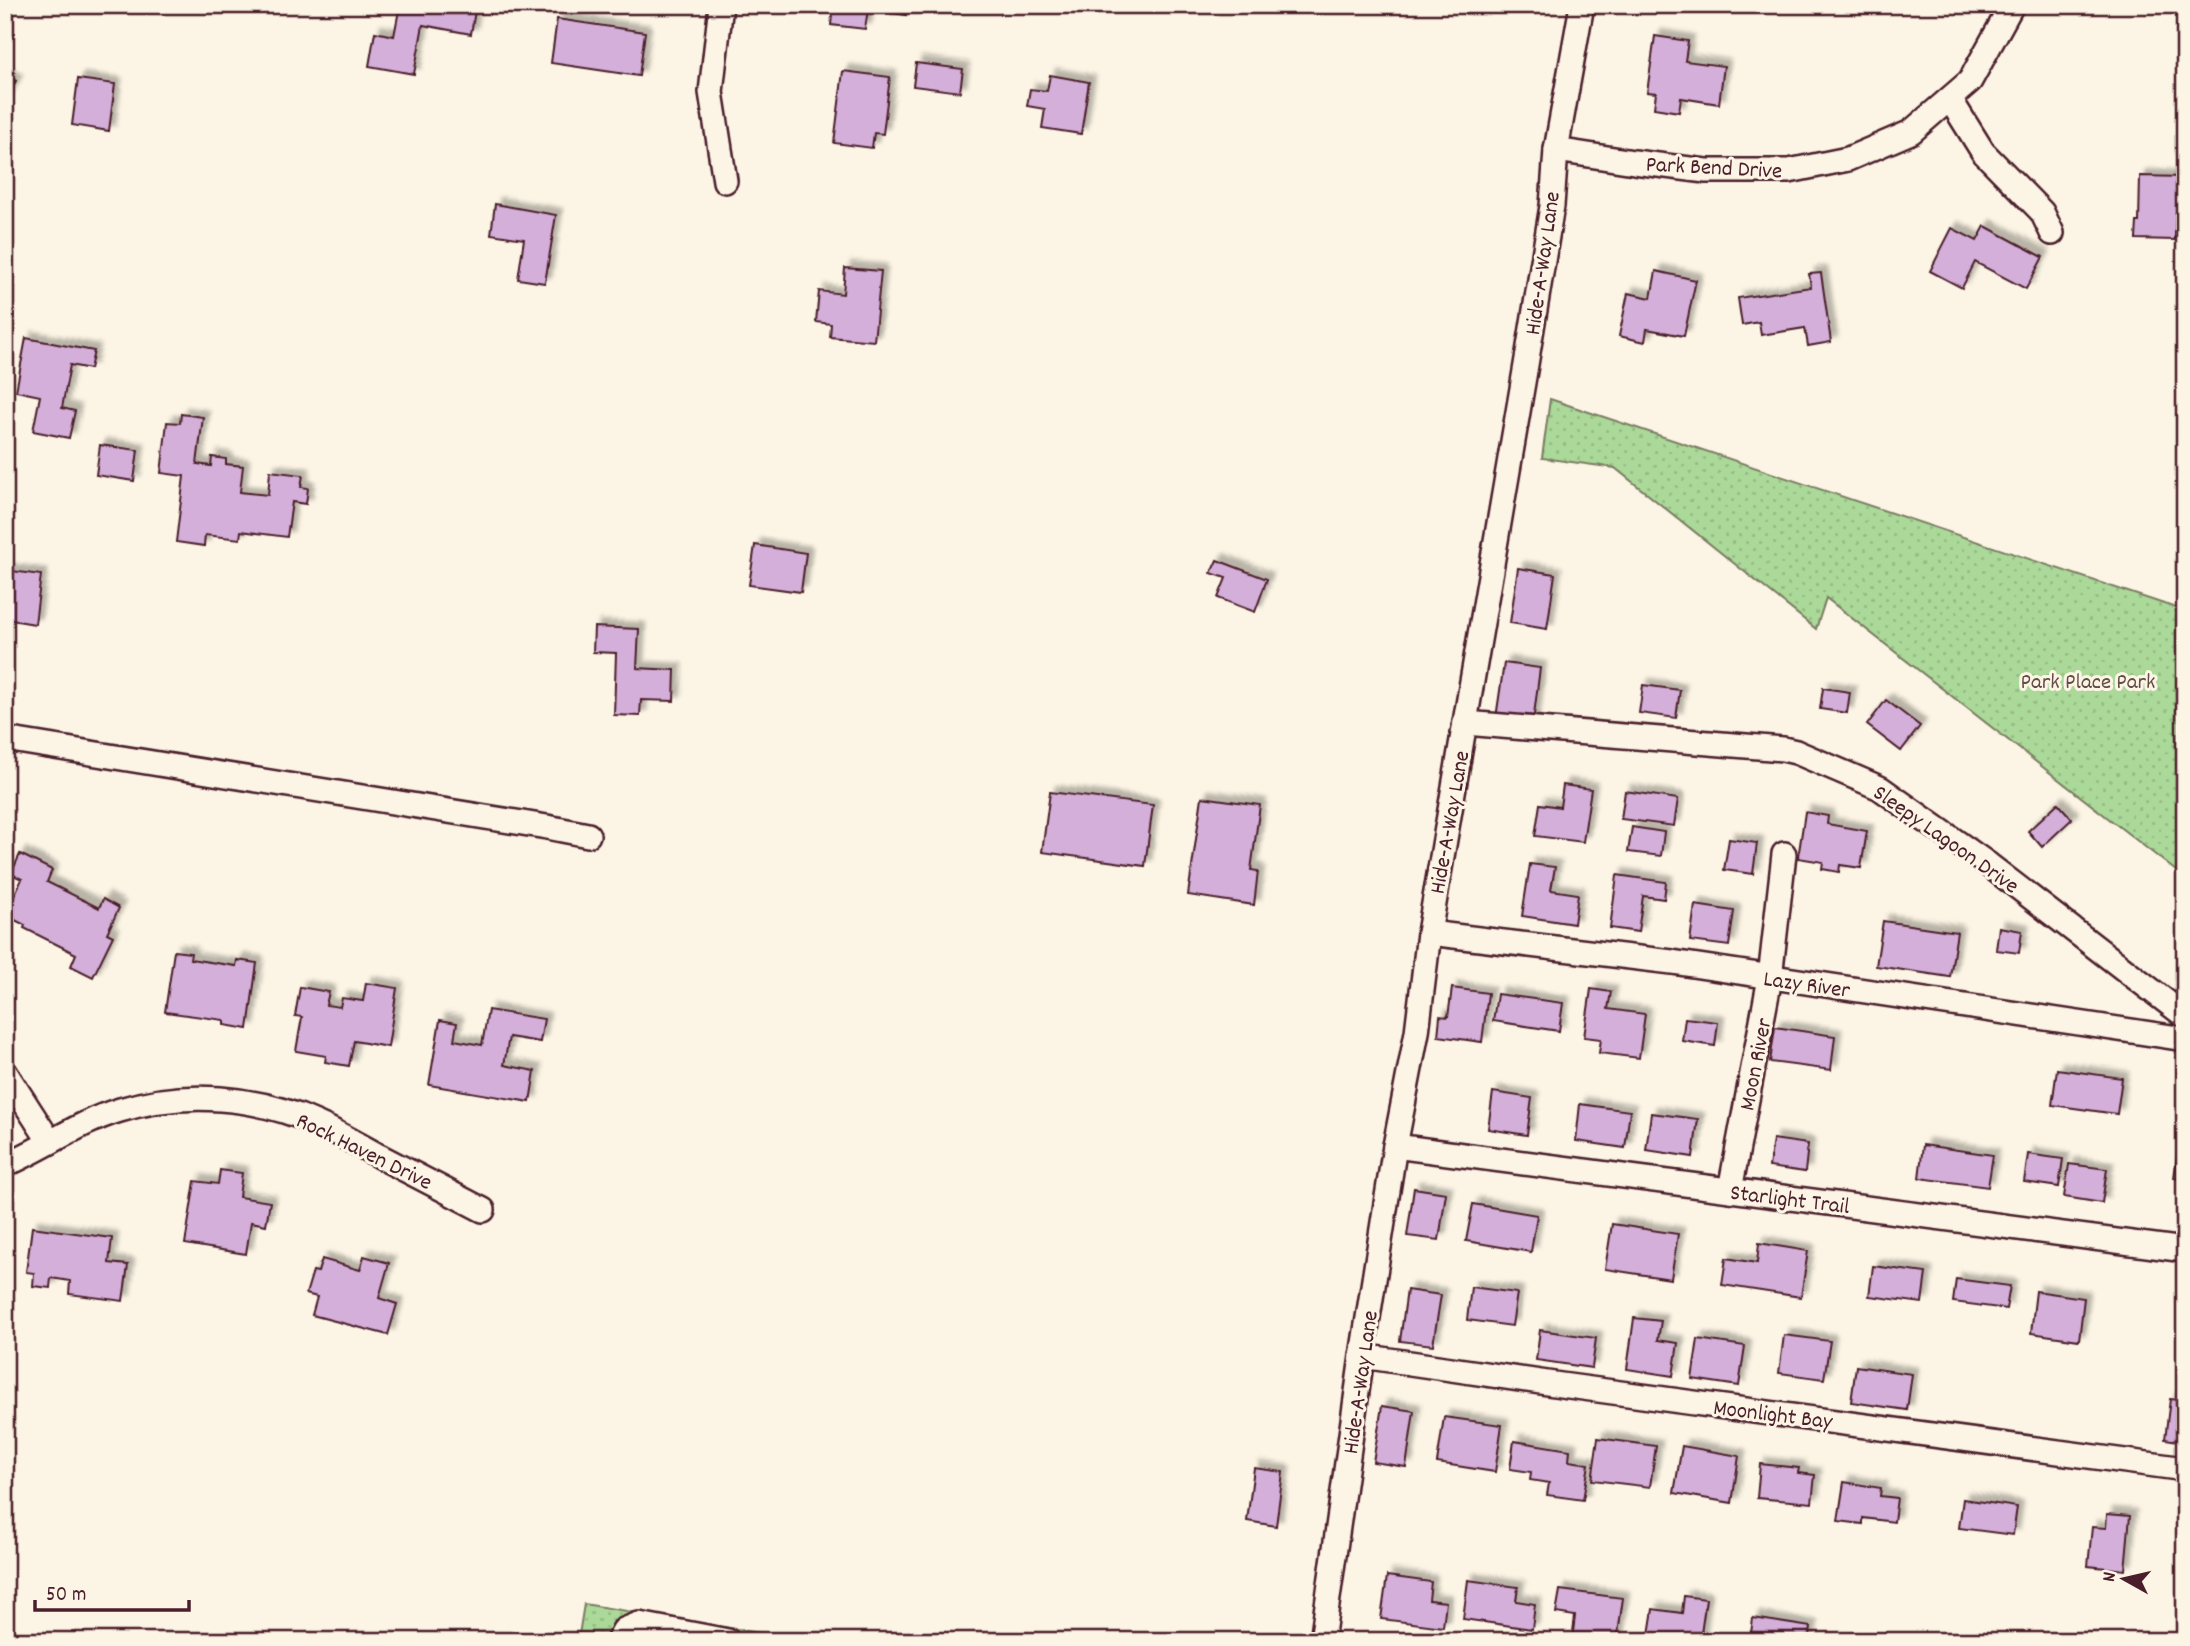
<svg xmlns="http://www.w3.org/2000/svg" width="2190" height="1646" font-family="Dekko,sans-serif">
<defs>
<pattern id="park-dots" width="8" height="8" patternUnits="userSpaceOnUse" patternTransform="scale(1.75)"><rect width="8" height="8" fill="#abd999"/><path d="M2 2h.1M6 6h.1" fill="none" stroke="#95ba84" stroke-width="1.8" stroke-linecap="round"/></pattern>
<filter id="shadow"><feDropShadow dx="6" dy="-6" stdDeviation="2" flood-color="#0004"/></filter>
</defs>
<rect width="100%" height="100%" fill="#fcf5e5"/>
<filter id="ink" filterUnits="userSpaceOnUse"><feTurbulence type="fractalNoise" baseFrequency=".0143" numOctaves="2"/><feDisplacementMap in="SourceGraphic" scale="14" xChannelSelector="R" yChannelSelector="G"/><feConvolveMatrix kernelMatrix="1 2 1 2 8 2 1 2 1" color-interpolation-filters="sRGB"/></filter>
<g filter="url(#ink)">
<g fill="url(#park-dots)" stroke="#7a7c62" stroke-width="2">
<path d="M1550,399L2185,611V878L1826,598L1816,629L1615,468L1542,458Z"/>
<path d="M584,1604L808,1641H578Z"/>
</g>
<g fill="#d3afd9" stroke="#4a1f2b" stroke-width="2" filter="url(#shadow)">
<path d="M400,5H476L471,34L423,25L414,74L369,66L375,32L394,36Z"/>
<path d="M833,5H907L906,15L868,9L865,29L831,25Z"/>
<path d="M557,19L645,32L639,76L551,63Z"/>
<path d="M1655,36L1688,41L1685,61L1724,66L1719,104L1681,98L1679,112L1654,108L1656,93L1647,92Z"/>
<path d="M916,63L963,69L960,92L913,86Z"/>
<path d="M843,71L890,77L883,134L874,133L872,148L834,143Z"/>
<path d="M5,75L16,81L5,100Z"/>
<path d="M1050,75L1089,82L1081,134L1042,128L1045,109L1027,106L1030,89L1047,91Z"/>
<path d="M78,79L115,84L109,131L72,125Z"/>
<path d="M2140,176L2185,177V213H2176L2175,240L2136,239L2137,222H2139Z"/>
<path d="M495,204L556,215L545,283L518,279L524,239L491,234Z"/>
<path d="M1985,226L2043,257L2026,289L1975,262L1962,288L1930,271L1952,228L1977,241Z"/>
<path d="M845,268L881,271L874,341L830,337L831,324L816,322L819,291L843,294Z"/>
<path d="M1656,271L1696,280L1684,336L1647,329L1645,342L1619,336L1628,293L1651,298Z"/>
<path d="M1821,273L1831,342L1808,346L1805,328L1761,335L1759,322L1742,325L1738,298L1811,287L1809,274Z"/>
<path d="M26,338L94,351L90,369L70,365L62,408L75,411L69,438L33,431L40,396L16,391Z"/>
<path d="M181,414L203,417L197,464L211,466L212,457L226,459V464L243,466L240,492L268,495L270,471L303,475L301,487L308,488L306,504L292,502L287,537L241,531L240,539L205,535L204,546L176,542L184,476L161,473L167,422L180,423Z"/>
<path d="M100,445L138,450L134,481L96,475Z"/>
<path d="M755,545L806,553L801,592L749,585Z"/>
<path d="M1217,560L1267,579L1255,612L1218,598L1226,578L1211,573Z"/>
<path d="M1518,568L1555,574L1547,629L1510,623Z"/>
<path d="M5,570L41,575L35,624L5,619Z"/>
<path d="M594,627L639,629L637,668L675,670L674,701L641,700L640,716L614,715L616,653L593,652Z"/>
<path d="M1504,663L1540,668L1533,723L1496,718Z"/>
<path d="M1643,685L1680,690L1676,718L1639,713Z"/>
<path d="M1823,688L1850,692L1847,713L1820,709Z"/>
<path d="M1886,700L1920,726L1901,751L1867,725Z"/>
<path d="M1563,785L1591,789L1583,842L1535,836L1540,804L1560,807Z"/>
<path d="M1625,791L1678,799L1674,826L1621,819Z"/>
<path d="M1050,792L1153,805L1145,866L1042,852Z"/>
<path d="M1202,797L1260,805L1251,870L1258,871L1254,905L1188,895Z"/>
<path d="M2058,803L2072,819L2042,847L2028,831Z"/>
<path d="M1805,812L1828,816L1827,824L1867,831L1861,868L1840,865L1839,872L1822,869L1823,862L1798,858Z"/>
<path d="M1632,827L1664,832L1661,856L1628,852Z"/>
<path d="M1729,839L1757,843L1753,874L1724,870Z"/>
<path d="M20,854L52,870L47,882L99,908L103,899L119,908L107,933L113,936L93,977L71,966L76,954L24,928L25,925L5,915L22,879L11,874Z"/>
<path d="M1530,864L1555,867L1551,890L1578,894L1574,924L1522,916Z"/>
<path d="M1617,875L1666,882L1664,899L1643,896L1638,932L1610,928Z"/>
<path d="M1695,905L1734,911L1729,946L1690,941Z"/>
<path d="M1883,921L1957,932L1950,977L1876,966Z"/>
<path d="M1999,927L2022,931L2019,953L1996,950Z"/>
<path d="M174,951L191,953L190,959L236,966L237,960L257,963L248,1029L224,1025V1020L165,1012Z"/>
<path d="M366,983L397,988L388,1047L354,1041L349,1066L325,1062L326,1056L296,1051L302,1017L295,1016L300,987L329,992L326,1005L340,1007L342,998L363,1001Z"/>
<path d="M1452,988L1488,993L1482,1042L1438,1036L1440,1016L1448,1017Z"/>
<path d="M1591,989L1611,992L1608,1009L1645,1014L1639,1058L1599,1053L1601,1039L1584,1037Z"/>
<path d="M1497,994L1563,1003L1559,1031L1493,1021Z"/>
<path d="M488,1010L544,1019L540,1042L509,1037L504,1065L535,1071L530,1102L429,1085L440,1020L457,1023L454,1040L482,1045Z"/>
<path d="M1685,1018L1718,1022L1715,1046L1682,1041Z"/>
<path d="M1775,1027L1835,1036L1831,1070L1770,1062Z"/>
<path d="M2057,1069L2122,1078L2117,1114L2052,1105Z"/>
<path d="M1493,1092L1532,1098L1527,1135L1488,1129Z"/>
<path d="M1580,1104L1630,1111L1625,1148L1576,1141Z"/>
<path d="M1651,1113L1698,1119L1693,1157L1646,1150Z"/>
<path d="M1773,1139L1808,1144L1805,1172L1769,1167Z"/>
<path d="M1923,1145L1993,1155L1988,1187L1919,1178Z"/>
<path d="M2178,1150L2185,1151V1180L2174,1178Z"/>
<path d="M2028,1154L2063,1159L2059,1187L2024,1182Z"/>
<path d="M2069,1164L2107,1169L2102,1203L2064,1197Z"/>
<path d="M220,1170L242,1173L239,1197L270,1202L266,1225L251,1222L246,1254L185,1244L195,1181L218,1184Z"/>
<path d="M1414,1188L1446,1193L1439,1240L1407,1236Z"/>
<path d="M1473,1204L1537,1215L1531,1252L1466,1241Z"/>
<path d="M1612,1224L1678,1234L1671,1279L1605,1269Z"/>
<path d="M32,1227L112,1238L109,1263L128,1265L123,1301L69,1294L70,1281L51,1278L50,1288L33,1286L34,1273L26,1272Z"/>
<path d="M1759,1243L1808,1251L1801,1297L1722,1285L1726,1258L1757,1263Z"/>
<path d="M364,1256L389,1263L379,1298L397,1304L388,1335L312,1315L317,1297L306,1294L313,1271L318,1272L322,1259L360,1270Z"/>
<path d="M1873,1266L1926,1273L1922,1303L1869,1296Z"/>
<path d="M1956,1279L2010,1286L2006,1309L1953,1302Z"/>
<path d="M1471,1287L1517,1293L1512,1326L1467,1320Z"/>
<path d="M1407,1290L1441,1295L1433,1345L1400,1341Z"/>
<path d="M2036,1291L2084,1298L2079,1340L2031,1333Z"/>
<path d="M1634,1318L1661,1321L1658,1340L1678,1343L1673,1376L1627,1369Z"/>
<path d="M1540,1330L1596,1338L1592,1368L1536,1360Z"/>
<path d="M1784,1335L1830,1341L1824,1379L1779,1373Z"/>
<path d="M1698,1339L1745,1346L1739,1386L1692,1379Z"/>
<path d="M1856,1366L1912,1374L1907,1410L1851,1402Z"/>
<path d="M2170,1399L2185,1401V1442L2165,1439Z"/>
<path d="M1382,1406L1414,1411L1406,1467L1373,1462Z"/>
<path d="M1444,1417L1502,1425L1495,1472L1437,1463Z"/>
<path d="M1598,1438L1656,1446L1650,1487L1592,1480Z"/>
<path d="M1514,1441L1570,1450L1569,1461L1589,1464L1583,1500L1547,1495L1549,1483L1530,1480L1531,1472L1510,1469Z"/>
<path d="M1682,1446L1739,1456L1732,1503L1674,1493Z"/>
<path d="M1760,1464L1799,1468L1798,1473L1815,1475L1812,1503L1757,1498Z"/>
<path d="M1254,1468L1283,1472L1276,1526L1247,1521Z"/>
<path d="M1844,1482L1881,1488L1880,1496L1897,1498L1894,1522L1863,1518V1524L1838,1521Z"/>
<path d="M1963,1499L2017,1507L2013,1535L1959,1528Z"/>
<path d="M2107,1514L2130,1516L2125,1570L2088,1566L2092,1527L2106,1528Z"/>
<path d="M1387,1576L1431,1582L1429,1600L1446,1602L1443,1627L1381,1619Z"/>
<path d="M1468,1580L1518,1587L1516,1601L1535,1604L1532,1629L1463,1619Z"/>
<path d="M1560,1590L1623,1598L1617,1641L1572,1640L1575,1616L1556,1613Z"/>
<path d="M1684,1596L1706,1599L1700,1641H1648L1653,1609L1682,1613Z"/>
<path d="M1753,1618L1811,1627L1809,1641H1750Z"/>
</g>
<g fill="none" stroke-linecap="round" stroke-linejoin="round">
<defs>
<g id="minor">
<path d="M721,5L711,92L725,181"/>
<path d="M1950,99L1983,152L2042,212L2052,233"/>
<path d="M1556,150L1634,162L1706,171H1789L1848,159L1911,132L1970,81L2012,5"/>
<path d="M1465,723L1783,749L1796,752L1880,788L1989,865L2185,1016"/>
<path d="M5,739L547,827L588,835"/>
<path d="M1429,933L1672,962L2185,1039"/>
<path d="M5,1072L50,1142"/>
<path d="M1395,1146L2185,1250"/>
<path d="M5,1165C45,1148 79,1122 120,1110C185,1090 257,1096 318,1124C339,1133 359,1145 379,1156C414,1174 449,1192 483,1210"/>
<path d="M1730,1190L1770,978L1784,854"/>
<path d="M1362,1356L1561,1385L2185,1469"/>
<path d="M618,1641L624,1630L639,1624L728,1641"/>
<path d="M1322,1641L1362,1356L1395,1146L1417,1032L1429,933L1526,365L1552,206L1556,150L1582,5"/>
</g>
</defs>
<use href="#minor" stroke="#4a1f2b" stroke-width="28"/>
<use href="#minor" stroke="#fcf5e5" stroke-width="23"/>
</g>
</g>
<g text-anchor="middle" stroke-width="6" stroke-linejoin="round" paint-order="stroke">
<g font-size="23" fill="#4a1f2b" stroke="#fcf5e5">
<text transform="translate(1714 166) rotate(3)" y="8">Park Bend Drive</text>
<text transform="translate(1541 263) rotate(-82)" y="8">Hide-A-Way Lane</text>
<text transform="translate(1448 822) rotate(-80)" y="8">Hide-A-Way Lane</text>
<text transform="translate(1947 838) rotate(35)" y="8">Sleepy Lagoon Drive</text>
<text transform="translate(1807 983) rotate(8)" y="8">Lazy River</text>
<text transform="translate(1754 1064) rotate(-79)" y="8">Moon River</text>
<text transform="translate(365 1150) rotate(26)" y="8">Rock Haven Drive</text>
<text transform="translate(1790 1198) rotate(7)" y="8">Starlight Trail</text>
<text transform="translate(1359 1382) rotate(-82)" y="8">Hide-A-Way Lane</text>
<text transform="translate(1773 1413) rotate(7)" y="8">Moonlight Bay</text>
</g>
<g font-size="23" fill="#624e46" stroke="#fcf5e5">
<text x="2088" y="688">Park Place Park</text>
</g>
</g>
<rect width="2190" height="1646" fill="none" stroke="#fcf5e5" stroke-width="28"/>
<rect x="14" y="14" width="2162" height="1618" fill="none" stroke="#4a1f2b" stroke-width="2.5" filter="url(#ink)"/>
<g transform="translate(2124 1579) rotate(278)" stroke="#fcf5e5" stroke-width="5" paint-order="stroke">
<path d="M0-5L12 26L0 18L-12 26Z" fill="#4a1f2b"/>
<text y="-10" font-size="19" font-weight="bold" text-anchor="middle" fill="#4a1f2b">N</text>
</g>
<path d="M35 1600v10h154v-10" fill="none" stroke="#4a1f2b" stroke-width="3.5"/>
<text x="46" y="1600" font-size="21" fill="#4a1f2b" stroke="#fcf5e5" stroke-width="5" paint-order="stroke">50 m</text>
</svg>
